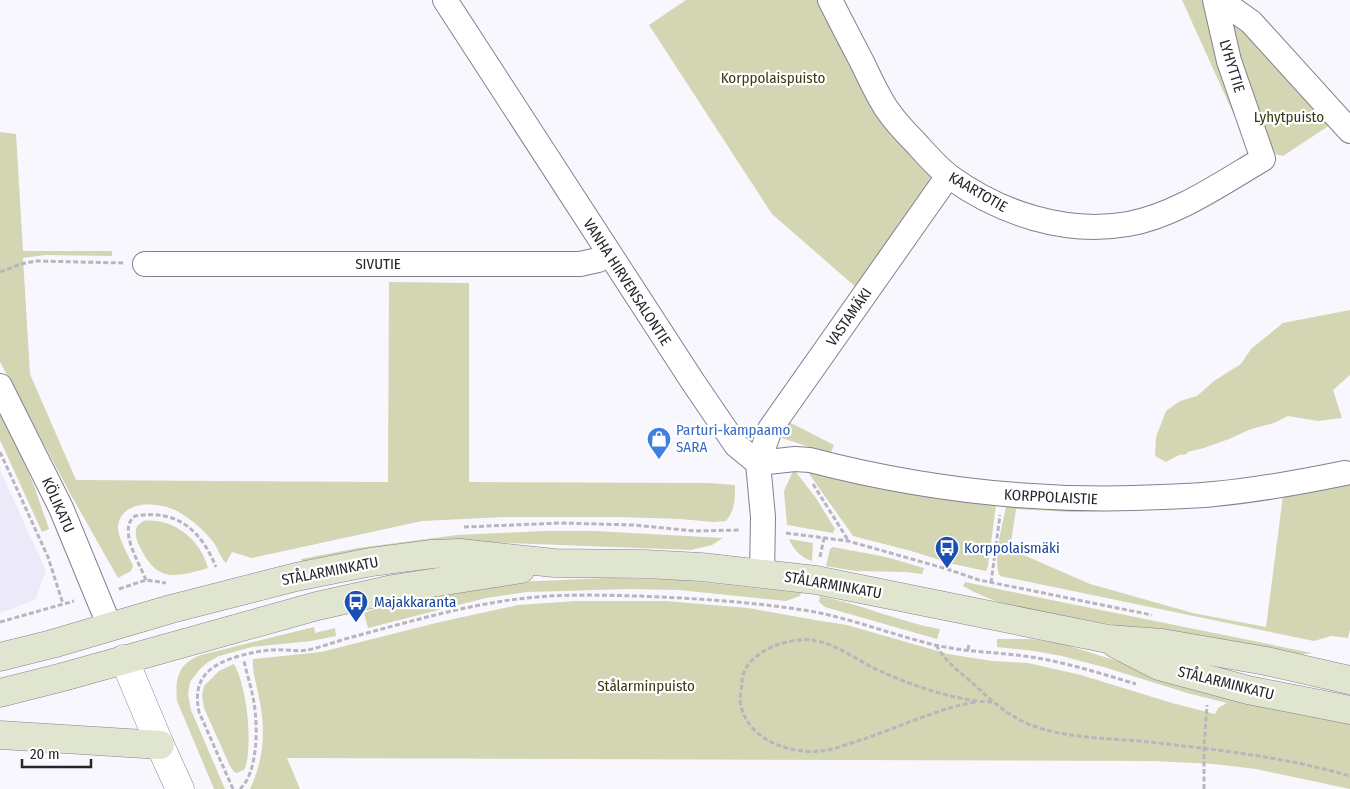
<svg xmlns="http://www.w3.org/2000/svg" width="1350" height="789" font-family="'Fira Sans Condensed',sans-serif">
<rect width="100%" height="100%" fill="#f8f7fe"/>
<path fill="#eceaf8" d="M0,470L46,571L35,600L0,613Z"/>
<g fill="#d3d5b3">
<path d="M686,0H823L936,182L858,289L772,214L649,25Z"/>
<path d="M1182,0H1202L1248,146Z"/>
<path d="M1240,21L1333,123L1283,156L1275,154L1255,110L1231,24Z"/>
<path d="M0,132L16,134L23,251H112V256L45,255L23,258L30,374L76,480L388,482L389,282L469,283V482L709,483L735,485C735,499 735,510 726,521L714,522L680,519L620,517H504L422,521L252,558L232,552L226,563C220,557 218,549 214,543C206,532 191,519 179,512C161,502 122,498 118,526C117,537 129,556 133,566L131,571L118,578L71,495L0,362Z"/>
<path d="M1350,310V375L1333,390L1342,418L1318,421L1288,416L1274,423L1251,429L1229,439L1204,448L1187,452V454L1179,455L1166,462L1155,456L1156,437L1166,411L1180,401L1197,396L1214,381L1241,364L1251,349L1283,323Z"/>
<path d="M0,408L33,483L49,529L42,532L0,440Z"/>
<path d="M785,420L834,445L831,452L827,453L782,438L780,432Z"/>
<path d="M805,468L994,501L996,505L988,566L986,571L953,564L911,551L853,536Z"/>
<path d="M793,471H795L816,498L835,529L833,533L787,525L784,491Z"/>
<path d="M1350,483V629L1348,638L1331,636L1314,641L1000,576C992,565 1003,521 1006,507L1008,503L1112,508L1115,511L1070,512L1016,509L1010,549L1090,584L1193,613L1266,627L1283,496Z"/>
<path d="M143,521C173,517 201,540 208,568C176,577 158,583 141,549C137,542 134,534 137,526Z"/>
<path d="M544,531H595L723,538L712,545L691,550L458,541L302,563L301,559L358,548L457,535Z"/>
<path d="M789,539L813,543L812,561C801,558 793,549 789,539Z"/>
<path d="M833,547L886,557L924,568L922,574L905,572L855,571L826,566L830,549Z"/>
<path d="M608,578L683,580L801,593L800,596L786,601L679,590L628,589L527,592L486,598L368,628L364,613L406,597L493,583Z"/>
<path d="M965,582L1003,590L1312,653L1292,656L1181,638L1006,604C991,600 977,594 963,586Z"/>
<path d="M820,596C861,604 899,622 940,629L937,639L825,607L819,602Z"/>
<path d="M577,601H666L712,605L748,608L815,620L847,625L948,654L992,661L1028,663L1081,675L1172,703L1215,714L1218,708L1227,703L1187,693L1107,668L1062,656L1034,651L997,647V639H1031L1063,644L1175,679L1350,718V789L1256,769L1214,764L1154,761L287,758L300,789H250C265,756 266,728 258,693C256,681 252,672 253,659L321,652L440,622L518,605Z"/>
<path d="M314,627L315,633L335,628L336,636L311,641L252,647L219,656L208,662L199,670L190,682L188,694L191,710L225,789H214L177,701C175,679 178,663 201,655Z"/>
<path d="M234,664C247,687 253,744 245,769L237,773L234,772L230,766L204,708L202,696L204,686L219,671Z"/>
</g>
<g fill="none" stroke-linecap="round" stroke-linejoin="round">
<defs>
<g id="minor">
<path d="M445,0L693,382L736,445L758,463"/>
<path d="M830,0C841,22 852,43 863,64C870,79 877,94 886,108C894,120 904,131 915,142C926,154 937,167 950,177C1000,213 1065,235 1128,224C1175,216 1222,183 1263,159L1229,61L1215,0"/>
<path d="M1220,0L1251,22L1350,131"/>
<path d="M145,264H580L598,260L609,255"/>
<path d="M0,386L61,508L110,627"/>
<path d="M758,463L795,459L810,460C925,490 1043,503 1162,497C1179,496 1197,496 1214,494C1258,490 1301,482 1345,473"/>
<path d="M762,574L763,517L758,463L770,429L948,176"/>
</g>
<path id="tertiary" d="M124,659L160,745L180,789"/>
<g id="secondary">
<path d="M1116,644L1159,666L1248,690L1350,710"/>
<path d="M0,657L52,644L171,609L296,577L371,562L432,554L460,553L554,563L644,564L701,567L816,580L1108,639L1162,643L1266,661L1350,680"/>
<path d="M0,693L63,677L317,606L393,589L521,569"/>
<path d="M0,735L160,745"/>
</g>
</defs>
<use href="#minor" stroke="#83818f" stroke-width="26"/>
<use href="#tertiary" stroke="#83818f" stroke-width="29"/>
<use href="#secondary" stroke="#83818f" stroke-width="29"/>
<g stroke="#b7b6bc" stroke-width="3" stroke-dasharray="5 2.5" stroke-linecap="butt">
<path d="M0,272L21,264L36,261L124,263"/>
<path d="M0,452L48,557L63,604"/>
<path d="M813,484L848,540"/>
<path d="M464,527L561,523L633,525L695,531L740,530"/>
<path d="M786,533L848,541L947,569L979,580L1152,615"/>
<path d="M820,557L824,538"/>
<path d="M146,580C140,564 117,529 135,516C177,509 201,530 216,567"/>
<path d="M991,583L1000,515"/>
<path d="M119,589L146,580L166,583"/>
<path d="M0,622L74,601"/>
<path d="M936,645C947,663 955,668 970,681C989,698 1006,715 1031,725C1063,738 1105,738 1140,741C1210,749 1282,756 1350,776"/>
<path d="M968,650L969,644"/>
<path d="M975,702C940,708 899,727 864,739C850,743 835,750 820,751C789,754 749,740 741,706C739,699 742,688 742,680C745,652 788,637 811,640C837,643 857,661 880,671C913,686 956,701 992,702"/>
<path d="M233,789L199,712C192,678 209,665 239,656C251,653 262,650 274,650C285,649 297,652 308,650C325,646 340,640 356,636C412,621 469,604 527,598C563,594 600,595 636,596C694,598 753,602 810,611C853,619 893,635 935,645C965,652 995,652 1024,656C1062,661 1099,673 1136,684"/>
<path d="M240,789C258,773 258,726 254,703C252,689 247,675 244,661"/>
<path d="M1204,789V748L1207,705"/>
</g>
<use href="#minor" stroke="#fff" stroke-width="24"/>
<use href="#tertiary" stroke="#fff" stroke-width="28"/>
<use href="#secondary" stroke="#e0e5cf" stroke-width="28"/>
</g>
<defs>
<symbol id="shop-pin" viewBox="-11 -11 22 30"><path d="M0 17L-7.5 6A9.5 9.5 0 1 1 7.5 6Z" fill="#3f7fe0" stroke="#fff"/><path d="M-5-2.5h2.3a2.7 3.5 0 0 1 5.4 0H5L5.5 6h-11ZM-1.5-2.5h3a1.5 2.3 0 0 0-3 0Z" fill="#fff"/></symbol>
<symbol id="bus-pin" viewBox="-11 -11 22 30"><path d="M0 17L-7.5 6A9.5 9.5 0 1 1 7.5 6Z" fill="#1a4fb4" stroke="#fff"/><path d="M-5-6H5V4H4V6H2V4H-2V6H-4V4H-5ZM-3.5-4V0h7V-4ZM-3.5 1.2v1.5H-2V1.2ZM2 1.2v1.5H3.5V1.2Z" fill="#fff"/></symbol>
</defs>
<g fill-rule="evenodd">
<use href="#shop-pin" x="645" y="425" width="28" height="38"/>
<use href="#bus-pin" x="933" y="534" width="28" height="38"/>
<use href="#bus-pin" x="342" y="588" width="28" height="38"/>
</g>
<g text-anchor="middle" stroke-width="4.5" stroke-linejoin="round" paint-order="stroke">
<g font-size="15" fill="#26252b" stroke="#fff">
<text transform="translate(1232 66) rotate(73)" y="5">LYHYTTIE</text>
<text transform="translate(978 192) rotate(30)" y="5">KAARTOTIE</text>
<text x="378" y="269">SIVUTIE</text>
<text transform="translate(627 282) rotate(57)" y="5">VANHA HIRVENSALONTIE</text>
<text transform="translate(849 317) rotate(-55)" y="5">VASTAMÄKI</text>
<text transform="translate(1051 497) rotate(3)" y="5">KORPPOLAISTIE</text>
<text transform="translate(58 505) rotate(66)" y="5">KÖLIKATU</text>
<text transform="translate(330 571) rotate(-11)" y="5">STÅLARMINKATU</text>
<text transform="translate(833 585) rotate(10)" y="5">STÅLARMINKATU</text>
<text transform="translate(1226 683) rotate(14)" y="5">STÅLARMINKATU</text>
</g>
<g font-size="15" fill="#393a11" stroke="#fff">
<text x="773" y="83">Korppolaispuisto</text>
<text x="1289" y="122">Lyhytpuisto</text>
<text x="646" y="691">Stålarminpuisto</text>
</g>
<g font-size="15" fill="#366cbe" stroke="#fff" text-anchor="start">
<text x="676" y="435">Parturi-kampaamo<tspan x="676" dy="17">SARA</tspan></text>
</g>
<g font-size="15" fill="#164399" stroke="#fff" text-anchor="start">
<text x="964" y="553">Korppolaismäki</text>
<text x="374" y="607">Majakkaranta</text>
</g>
</g>
<path d="M22 759v8h69v-8" fill="none" stroke="#26252b" stroke-width="2.5"/>
<text x="30" y="759" font-size="15" fill="#26252b" stroke="#ffffff" stroke-width="4" paint-order="stroke">20 m</text>
</svg>
